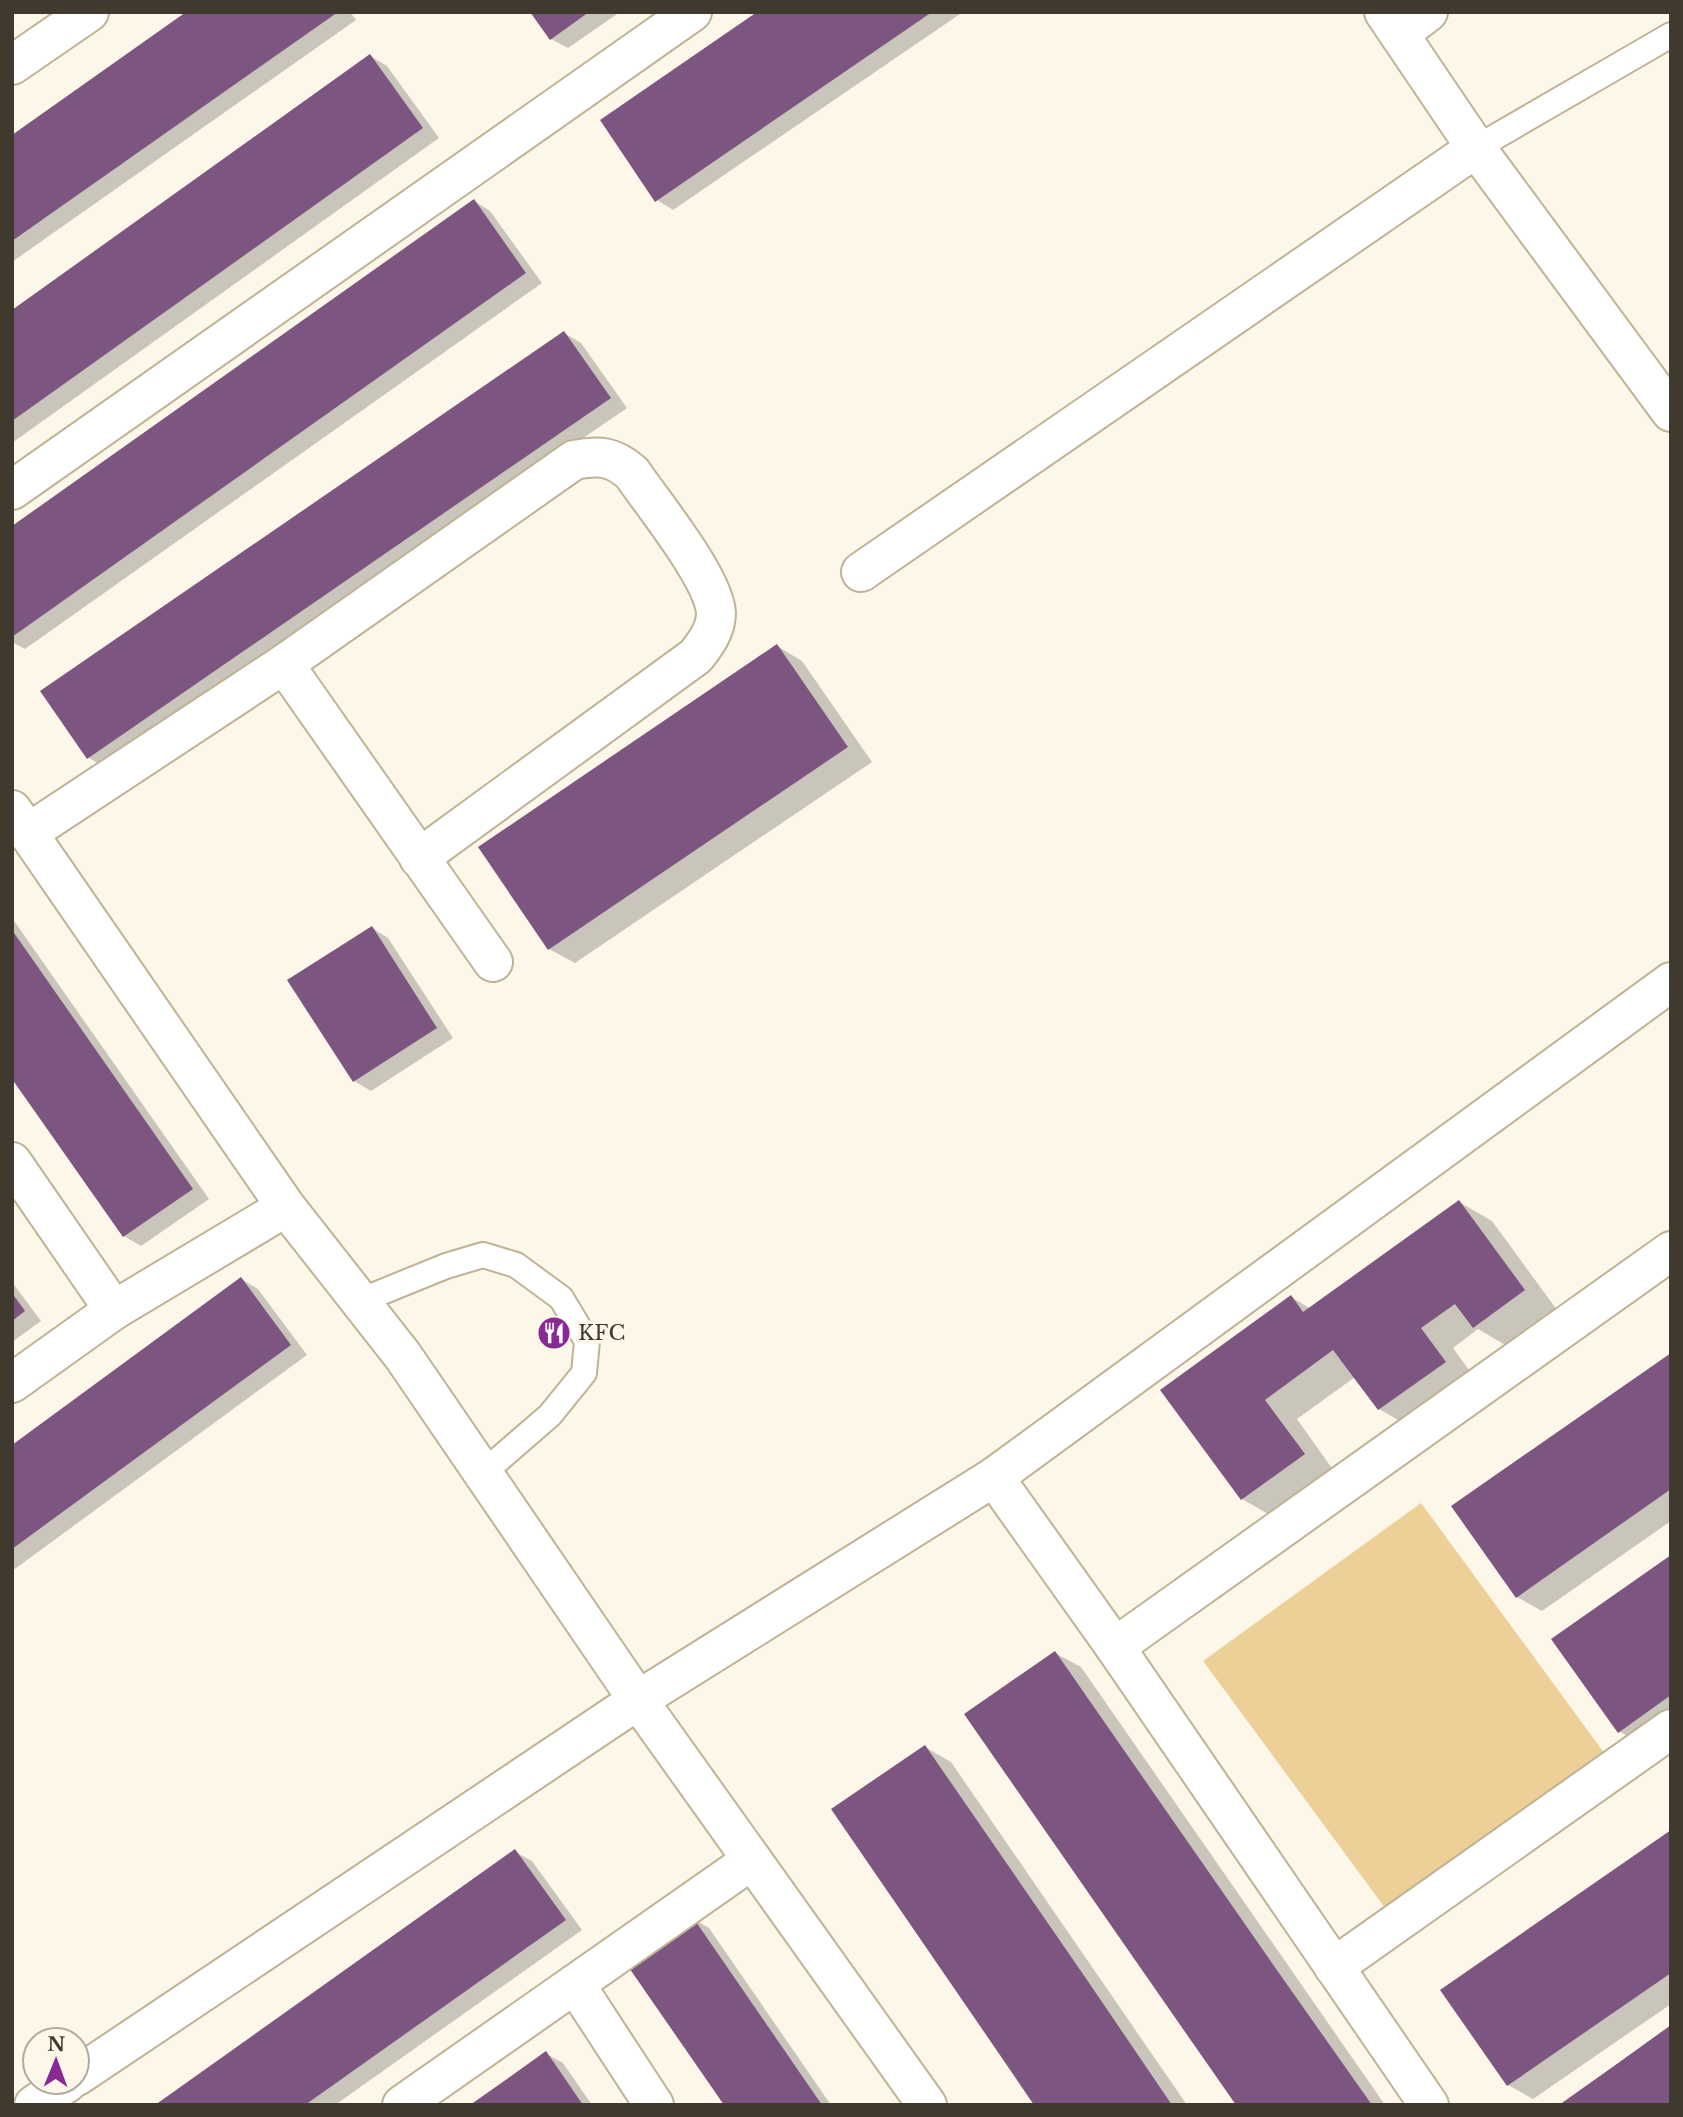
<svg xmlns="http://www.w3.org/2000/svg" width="1683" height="2117" font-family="'Libre Baskerville',serif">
<rect width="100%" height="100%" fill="#fdf7ea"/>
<path fill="#ecd097" d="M1421,1503L1605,1754L1388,1912L1203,1661Z"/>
<g fill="#0003">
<path d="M189,12H350L356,20L12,262V137Z"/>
<path d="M533,12H620L568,48L551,39Z"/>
<path d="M761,12H963L673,210L657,200Z"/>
<path d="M370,56L387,66L439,138L12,443V312Z"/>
<path d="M474,201L490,211L542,283L25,649L12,642V529Z"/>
<path d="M564,333L581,343L627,408L105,767L89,758Z"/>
<path d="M777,646L802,661L872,762L575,963L549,949Z"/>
<path d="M12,918L209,1199L141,1246L124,1236L12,1077Z"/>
<path d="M372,928L388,938L453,1038L371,1091L354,1081Z"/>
<path d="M1459,1202L1492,1221L1557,1310L1507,1346L1478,1329L1453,1348L1477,1381L1412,1428L1379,1409L1355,1377L1297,1419L1336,1474L1275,1518L1242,1499L1162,1391L1291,1297L1311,1309Z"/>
<path d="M241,1279L258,1289L307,1355L12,1571V1447Z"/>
<path d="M12,1282L41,1321L12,1342Z"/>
<path d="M1671,1355V1521L1542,1611L1517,1597Z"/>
<path d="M1671,1557V1727L1644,1746L1619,1731Z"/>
<path d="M1055,1653L1081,1667L1385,2105H1238Z"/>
<path d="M925,1747L951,1762L1187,2105H1036Z"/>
<path d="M1671,1833V2004L1533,2099L1508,2085Z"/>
<path d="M515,1852L532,1861L582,1930L335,2105H158Z"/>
<path d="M692,1918L709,1928L831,2105H726Z"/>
<path d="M546,2054L563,2063L592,2105H472Z"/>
</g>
<g fill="#7c5580">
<path d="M186,12H338L12,241V135Z"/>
<path d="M530,12H589L550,40Z"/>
<path d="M757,12H932L655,202L600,120Z"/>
<path d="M370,54L423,128L12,421V310Z"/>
<path d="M474,199L526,273L12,637V526Z"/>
<path d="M564,331L611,398L87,759L40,691Z"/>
<path d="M777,644L848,747L548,950L478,847Z"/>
<path d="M372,926L437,1028L353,1082L287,980Z"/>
<path d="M12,930L193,1189L123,1237L12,1079Z"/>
<path d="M1459,1200L1525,1290L1473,1328L1455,1304L1421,1328L1446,1362L1378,1410L1333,1350L1265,1400L1305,1454L1241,1500L1160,1390L1291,1295L1303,1312Z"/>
<path d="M241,1277L291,1345L12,1549V1445Z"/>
<path d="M12,1293L25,1311L12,1321Z"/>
<path d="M1671,1353V1489L1516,1598L1451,1506Z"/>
<path d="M1671,1555V1695L1618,1733L1551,1639Z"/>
<path d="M1055,1651L1274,1966L1372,2105H1236L1183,2029L964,1714Z"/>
<path d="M925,1745L1085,1977L1172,2105H1034L991,2042L831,1809Z"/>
<path d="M1671,1830V1973L1507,2086L1440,1990Z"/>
<path d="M515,1849L566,1920L305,2105H155Z"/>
<path d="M692,1916L822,2105H724L625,1962Z"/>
<path d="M1671,2025V2105H1559L1614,2066Z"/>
<path d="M546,2051L583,2105H470L507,2079Z"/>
</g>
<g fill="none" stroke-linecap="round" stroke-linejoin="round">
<defs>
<g id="service">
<path d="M1476,148L1671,35"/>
<path d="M360,1301L446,1266L483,1255L516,1265L561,1298L587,1341L584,1373L550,1415L483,1473"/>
</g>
<g id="minor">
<path d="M1384,12L1476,148L1671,412"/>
<path d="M1399,34L1428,12"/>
<path d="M12,65L89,12"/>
<path d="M12,490L692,12"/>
<path d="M861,572L1476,148"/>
<path d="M284,664L493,962"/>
<path d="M12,810L286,1207L403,1356L638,1700L927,2105"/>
<path d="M28,833L284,664L574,460C599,455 613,456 632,473C653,504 714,578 716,613C716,630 706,643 696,656L419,858"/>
<path d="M12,1162L114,1310"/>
<path d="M12,1383L114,1310L286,1207"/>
<path d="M994,1477L1115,1647L1429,2105"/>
<path d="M1115,1647L1671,1251"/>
<path d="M1334,1967L1671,1729"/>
<path d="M575,1984L654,2105"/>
<path d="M77,2076L638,1700L994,1477L1671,982"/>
<path d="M34,2105L68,2082"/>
<path d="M402,2105L752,1860"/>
</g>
</defs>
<use href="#service" stroke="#c0b294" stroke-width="28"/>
<use href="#minor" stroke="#c0b294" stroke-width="42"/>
<use href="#service" stroke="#fff" stroke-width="24"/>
<use href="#minor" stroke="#fff" stroke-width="38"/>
</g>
<defs>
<symbol id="restaurant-disc" viewBox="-11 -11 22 22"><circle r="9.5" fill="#892a94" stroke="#fdf7ea"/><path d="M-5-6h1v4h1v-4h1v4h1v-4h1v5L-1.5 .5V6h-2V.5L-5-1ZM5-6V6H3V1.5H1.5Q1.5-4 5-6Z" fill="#fff"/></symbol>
</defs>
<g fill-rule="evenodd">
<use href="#restaurant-disc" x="535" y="1314" width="38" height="38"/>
</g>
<g text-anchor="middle" stroke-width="7" stroke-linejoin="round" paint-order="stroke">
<g font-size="21" fill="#403a2e" stroke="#fdf7ea" text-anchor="start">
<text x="578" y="1340">KFC</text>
</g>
</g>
<rect width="1683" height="2117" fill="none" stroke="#403a2e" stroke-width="28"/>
<g transform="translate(56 2061) rotate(1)"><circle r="33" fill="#fdf7ea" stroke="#b1ab9f" stroke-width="2"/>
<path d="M0-5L12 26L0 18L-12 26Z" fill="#892a94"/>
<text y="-10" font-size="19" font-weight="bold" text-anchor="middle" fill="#403a2e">N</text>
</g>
</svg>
